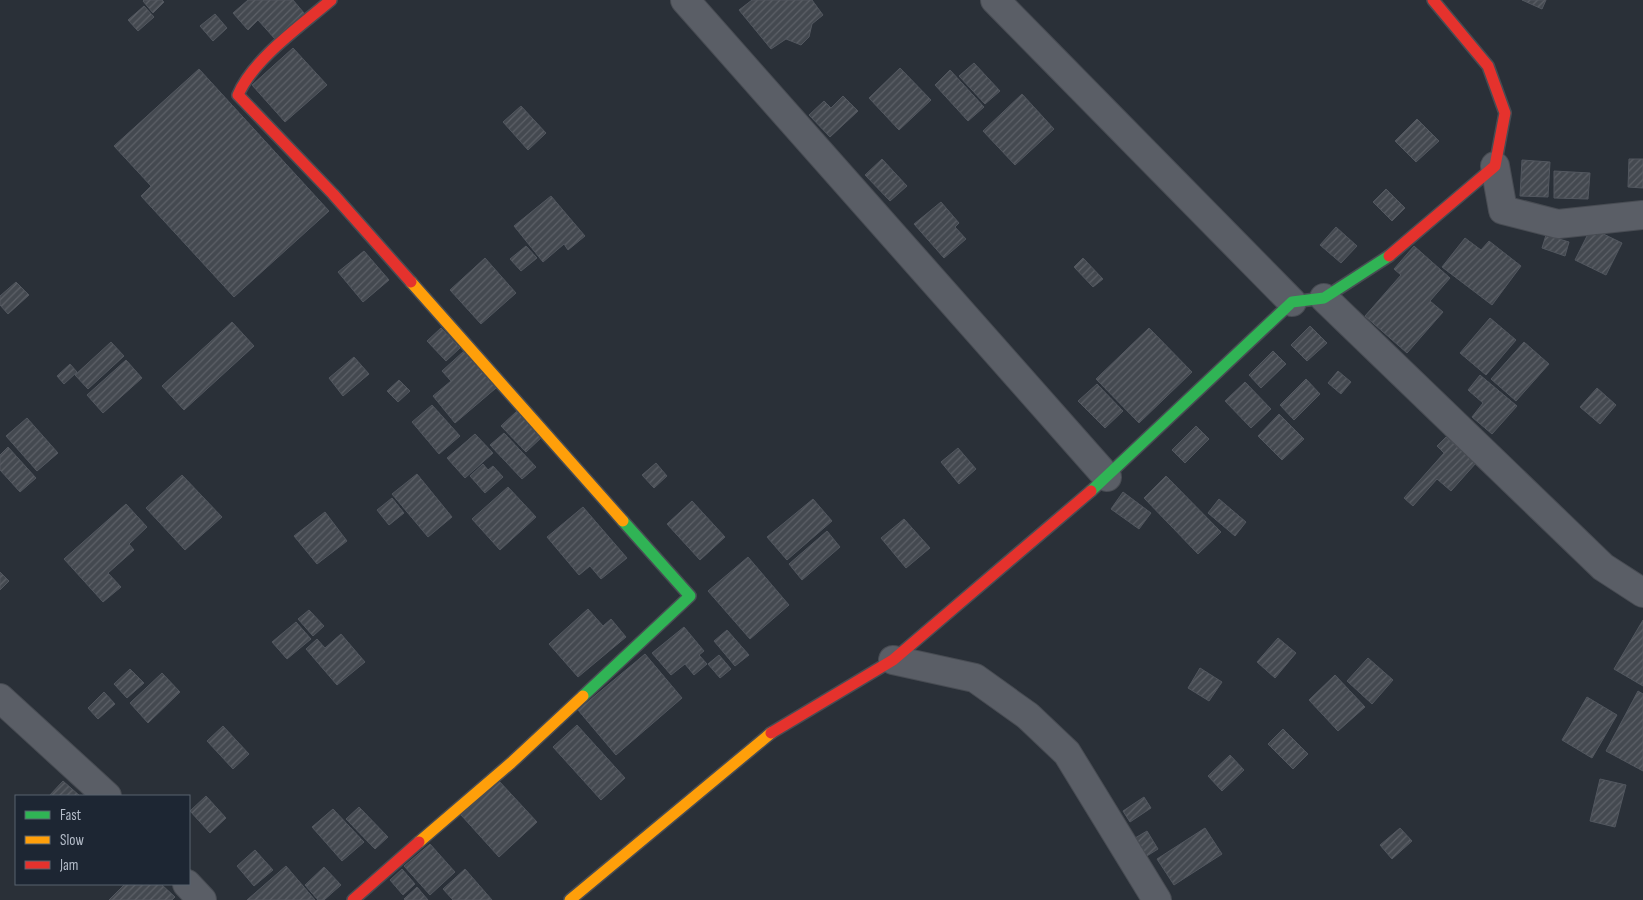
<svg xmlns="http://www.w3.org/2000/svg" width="1643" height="900" font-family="'Sofia Sans Condensed',sans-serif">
<defs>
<pattern id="building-hatch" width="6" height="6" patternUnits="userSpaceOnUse" patternTransform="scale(1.25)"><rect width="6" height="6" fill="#444950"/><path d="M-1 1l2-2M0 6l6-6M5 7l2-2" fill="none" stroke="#5d6168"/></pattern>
</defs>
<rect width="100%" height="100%" fill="#2a3038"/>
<g fill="url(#building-hatch)" stroke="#52575f">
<path d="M144,0H162L164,2L153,13L143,1Z"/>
<path d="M248,0H293L304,13L275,39L258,20L248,30L233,13Z"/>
<path d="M752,0H812L823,15L812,24L809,37L801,45L786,39L771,49L739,10Z"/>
<path d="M1522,0H1546L1542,9Z"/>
<path d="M144,6L154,17L138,31L128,20Z"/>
<path d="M215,14L227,28L213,41L200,26Z"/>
<path d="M293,48L327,85L285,122L252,85Z"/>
<path d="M974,63L1000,91L985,104L959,76Z"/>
<path d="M900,68L931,100L899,130L869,98Z"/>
<path d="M199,69L329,211L234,297L141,196L151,186L114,146Z"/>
<path d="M950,70L984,107L968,121L935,85Z"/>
<path d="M1022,94L1054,129L1015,165L983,131Z"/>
<path d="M843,96L858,111L830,137L809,115L824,101L831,108Z"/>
<path d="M521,106L546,133L528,150L503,122Z"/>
<path d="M1417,119L1439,141L1416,162L1395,141Z"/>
<path d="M882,159L907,186L890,201L865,175Z"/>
<path d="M1629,159H1643V188L1628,187Z"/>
<path d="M1522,160L1550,162L1548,197L1520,196Z"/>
<path d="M1554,171L1590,173L1588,199L1554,198Z"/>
<path d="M1386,189L1405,208L1392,221L1373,202Z"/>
<path d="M551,196L585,236L568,250L564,244L543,262L514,226Z"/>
<path d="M941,202L959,223L955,227L966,239L944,258L914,224Z"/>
<path d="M1336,227L1357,246L1341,263L1320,245Z"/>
<path d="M1591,228L1622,243L1606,275L1575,260Z"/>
<path d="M1546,235L1569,242L1565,256L1542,248Z"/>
<path d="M1465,238L1481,250L1489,241L1521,266L1492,305L1442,267Z"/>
<path d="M526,246L537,258L521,271L510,259Z"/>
<path d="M1414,246L1450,278L1430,301L1443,312L1407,353L1365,316L1401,275L1394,269Z"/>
<path d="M364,251L389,280L363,302L338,272Z"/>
<path d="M485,258L516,293L481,324L450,290Z"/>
<path d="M1083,258L1103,279L1093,287L1074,267Z"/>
<path d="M16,282L29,295L8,314L0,305V296Z"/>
<path d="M1490,318L1516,340L1486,375L1460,353Z"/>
<path d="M232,322L254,346L184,410L162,386Z"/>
<path d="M1310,326L1327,343L1307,361L1291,345Z"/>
<path d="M441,328L460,348L446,361L427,341Z"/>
<path d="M1149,328L1192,372L1139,423L1096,379Z"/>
<path d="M111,342L124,356L88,389L75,375Z"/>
<path d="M1524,342L1549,364L1516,401L1491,379Z"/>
<path d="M464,351L496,388L455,423L433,396L451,381L442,371Z"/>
<path d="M1273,351L1286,364L1261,388L1249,375Z"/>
<path d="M354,357L369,374L343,396L329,378Z"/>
<path d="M126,360L142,378L103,413L87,395Z"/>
<path d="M70,364L77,372L64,384L57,376Z"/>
<path d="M1338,371L1351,382L1341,394L1328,383Z"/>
<path d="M1480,375L1517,406L1492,434L1472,417L1483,403L1468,390Z"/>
<path d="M1306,379L1320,394L1294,420L1280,405Z"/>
<path d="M399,380L410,391L398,402L387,391Z"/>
<path d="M1245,382L1271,409L1251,428L1225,401Z"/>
<path d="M1097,384L1123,411L1105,428L1078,401Z"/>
<path d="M1597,388L1616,405L1600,424L1580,407Z"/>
<path d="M432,405L460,436L439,454L412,422Z"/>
<path d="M517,411L542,437L526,452L501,426Z"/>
<path d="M1279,414L1304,439L1282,460L1258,436Z"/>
<path d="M27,418L58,453L37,471L6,436Z"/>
<path d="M1196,426L1209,439L1185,463L1172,450Z"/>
<path d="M504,433L536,467L522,479L490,445Z"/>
<path d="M475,434L493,453L465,478L447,458Z"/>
<path d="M1446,437L1476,463L1451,491L1437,479L1413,506L1404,498L1444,453L1437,446Z"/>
<path d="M8,447L36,478L20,492L0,470V455Z"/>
<path d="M958,448L976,469L959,484L941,462Z"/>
<path d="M656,463L667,476L654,488L642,475Z"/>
<path d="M483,464L488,470L493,466L503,477L485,493L470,476Z"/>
<path d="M417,474L452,517L428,537L392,494Z"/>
<path d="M182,475L222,517L185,550L146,508Z"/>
<path d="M1166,476L1221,532L1198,554L1144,498Z"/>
<path d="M508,487L536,517L500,550L472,519Z"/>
<path d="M1123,492L1151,513L1139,529L1111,509Z"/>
<path d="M392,498L404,513L389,525L377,510Z"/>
<path d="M813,499L832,521L787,560L767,537Z"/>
<path d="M1219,499L1246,522L1235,536L1208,513Z"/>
<path d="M692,501L725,537L700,560L667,524Z"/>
<path d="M126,504L147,527L129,544L134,550L108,573L121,587L103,602L64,559Z"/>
<path d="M583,507L627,558L601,579L590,566L579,575L547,537Z"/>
<path d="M325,512L347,541L317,564L294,536Z"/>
<path d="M904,519L930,548L906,568L881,538Z"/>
<path d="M827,531L840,547L802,580L789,564Z"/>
<path d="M748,557L789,605L750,639L708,591Z"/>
<path d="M0,572L9,581L0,590Z"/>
<path d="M588,609L603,626L611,619L626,637L578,677L549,644Z"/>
<path d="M309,610L324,626L313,636L298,619Z"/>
<path d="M1643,620V686L1614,669Z"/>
<path d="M296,622L311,639L287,659L272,642Z"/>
<path d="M684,627L704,651L699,655L707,664L694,675L685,664L671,675L652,653Z"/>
<path d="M727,630L749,655L735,666L714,641Z"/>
<path d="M341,634L365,662L337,685L306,649L317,639L325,648Z"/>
<path d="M1278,638L1296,653L1275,678L1257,662Z"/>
<path d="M645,654L682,698L616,755L578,710Z"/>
<path d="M719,655L731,669L720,678L708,664Z"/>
<path d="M1368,658L1393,680L1372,704L1347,681Z"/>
<path d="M1200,668L1222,682L1209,701L1188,688Z"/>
<path d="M130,669L144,683L127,698L114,684Z"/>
<path d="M162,673L180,692L148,723L130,703Z"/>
<path d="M1335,675L1365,707L1338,731L1309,700Z"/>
<path d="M1638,691L1643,694V771L1606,751Z"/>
<path d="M104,692L115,704L98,719L88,708Z"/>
<path d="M1587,697L1617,715L1592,758L1562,740Z"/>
<path d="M577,725L625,778L601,800L553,747Z"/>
<path d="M223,726L249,754L233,769L207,741Z"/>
<path d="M1283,729L1308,754L1293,769L1268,744Z"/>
<path d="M1230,755L1244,770L1222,791L1208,776Z"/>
<path d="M1600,779L1626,785L1615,827L1590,821Z"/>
<path d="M63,781L80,796H49Z"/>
<path d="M499,781L537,822L499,857L461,815Z"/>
<path d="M206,796L226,818L210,833L190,811Z"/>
<path d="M1144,797L1151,808L1130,822L1123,811Z"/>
<path d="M359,807L388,837L375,849L346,819Z"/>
<path d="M333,809L364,842L342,861L312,827Z"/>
<path d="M1205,828L1222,854L1174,885L1157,859Z"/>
<path d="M1400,828L1412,841L1392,859L1380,845Z"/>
<path d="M1147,831L1158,849L1142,859L1130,841Z"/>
<path d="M430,844L455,872L430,895L404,866Z"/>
<path d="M255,850L273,870L254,886L237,866Z"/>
<path d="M286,866L315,900H247Z"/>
<path d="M324,867L341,885L324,900H318L305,885Z"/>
<path d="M402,869L415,884L403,895L390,880Z"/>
<path d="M465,869L492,900H453L443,889Z"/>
<path d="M125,884H161L175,897L172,900H109Z"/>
<path d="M417,887L428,900H405L404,899Z"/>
</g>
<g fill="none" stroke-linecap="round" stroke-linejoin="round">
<defs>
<g id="street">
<path d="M685,0L1107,477"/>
<path d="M995,0L1292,302"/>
<path d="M1495,166L1503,210L1558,224L1643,215"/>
<path d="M1324,298L1603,567L1643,593"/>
<path d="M893,660L975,678L1028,716L1067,753L1157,900"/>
<path d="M0,698L107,796"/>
<path d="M187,884L202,900"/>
</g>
<g id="fast">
<path d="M1091,491L1292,302L1324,298L1389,256"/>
<path d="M583,696L690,596L623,521"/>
</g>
<g id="slow">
<path d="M411,282L623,521"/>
<path d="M419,842L511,763L583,696"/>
<path d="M570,900L771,733"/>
</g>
<g id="jam">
<path d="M331,0C302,25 253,59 238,95L333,194L411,282"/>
<path d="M1389,256L1495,166L1505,113L1488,66L1433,0"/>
<path d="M771,733L893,660L1091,491"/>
<path d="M353,900L419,842"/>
</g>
</defs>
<use href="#street" stroke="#484c53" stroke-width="30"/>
<use href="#fast" stroke="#484c53" stroke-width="14"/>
<use href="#slow" stroke="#484c53" stroke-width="14"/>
<use href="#jam" stroke="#484c53" stroke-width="14"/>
<use href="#street" stroke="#5a5e66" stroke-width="28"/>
<use href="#fast" stroke="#30b455" stroke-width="11"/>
<use href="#slow" stroke="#ff9f0a" stroke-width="11"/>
<use href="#jam" stroke="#e5322d" stroke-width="11"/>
</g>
<rect x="15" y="795" width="175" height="90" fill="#1d2633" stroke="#59626f"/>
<rect x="25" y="811" width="25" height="8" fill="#30b455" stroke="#59626f"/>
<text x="60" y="820" font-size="15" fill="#b4bcc9">Fast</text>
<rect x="25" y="836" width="25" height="8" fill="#ff9f0a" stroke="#59626f"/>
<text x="60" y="845" font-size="15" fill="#b4bcc9">Slow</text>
<rect x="25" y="861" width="25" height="8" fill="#e5322d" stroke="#59626f"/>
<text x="60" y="870" font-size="15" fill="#b4bcc9">Jam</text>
</svg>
